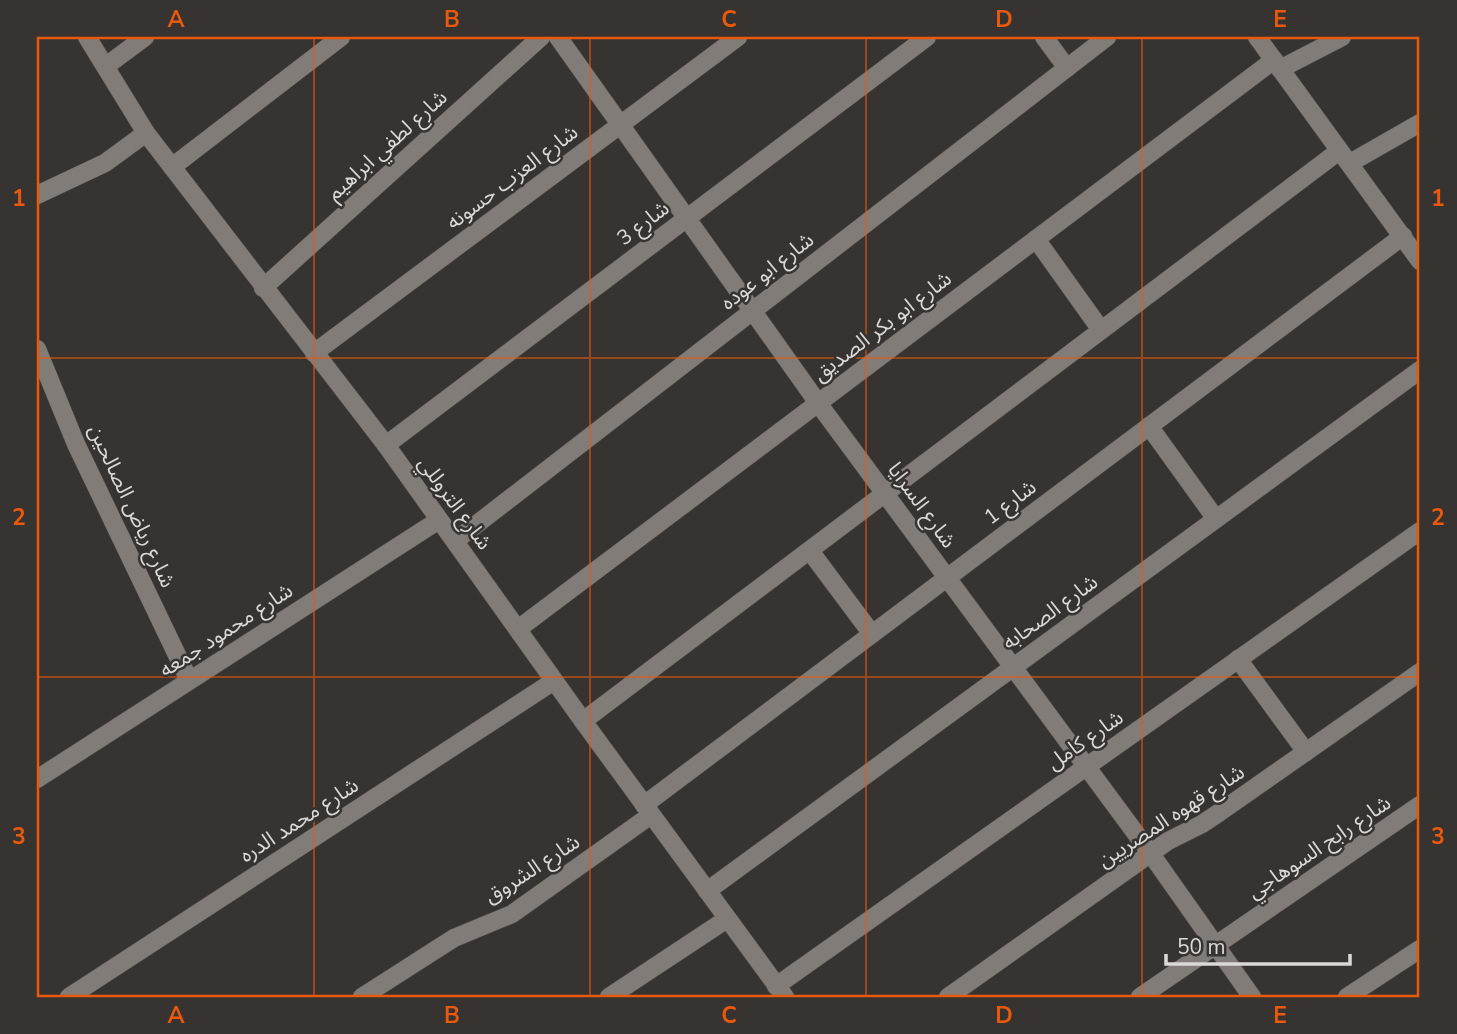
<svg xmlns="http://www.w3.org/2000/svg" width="1457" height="1034" font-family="'Nunito Sans','Noto Sans Arabic',sans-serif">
<rect width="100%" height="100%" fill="#373330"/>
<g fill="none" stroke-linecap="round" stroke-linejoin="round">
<defs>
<g id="street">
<path d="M558,37L818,403L1151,854L1252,997"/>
<path d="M1044,37L1067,68"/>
<path d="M1257,37L1420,261"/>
<path d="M106,66L145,37"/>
<path d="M1280,69L1342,37"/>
<path d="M1350,163L1420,123"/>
<path d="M172,167L341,37"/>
<path d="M37,195L105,163L146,133"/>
<path d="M1036,239L1101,330"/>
<path d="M263,288L541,37"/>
<path d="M37,349L76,444L189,680"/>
<path d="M314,353L738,37"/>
<path d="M1149,426L1216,519"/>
<path d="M386,445L927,37"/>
<path d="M455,541L1107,37"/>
<path d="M810,551L872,634"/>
<path d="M518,629L1274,60"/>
<path d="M1238,659L1306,752"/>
<path d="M583,721L1339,151"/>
<path d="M37,779L439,520"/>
<path d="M644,805L1403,236"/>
<path d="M707,891L1420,370"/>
<path d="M776,986L1420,531"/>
<path d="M362,997L454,938L512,914L651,815"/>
<path d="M609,997L727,919"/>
<path d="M948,997L1168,841L1202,824L1220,812L1420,672"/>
<path d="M1140,997L1420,805"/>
<path d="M1347,997L1420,949"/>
</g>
<g id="secondary">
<path d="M87,37L146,133L386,445L583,721L785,997"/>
<path d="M69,997L554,681"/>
</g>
</defs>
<use href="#street" stroke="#54504d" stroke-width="19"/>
<use href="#secondary" stroke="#54504d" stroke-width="19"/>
<use href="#street" stroke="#817c78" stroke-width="18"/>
<use href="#secondary" stroke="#817c78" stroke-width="18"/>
</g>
<path fill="none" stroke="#e8590c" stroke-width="2" stroke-opacity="0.55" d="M314,37V997M590,37V997M866,37V997M1142,37V997M37,358H1420M37,677H1420"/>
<g text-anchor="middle" stroke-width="5" stroke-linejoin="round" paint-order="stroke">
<g font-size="21" fill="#dbd9d6" stroke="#373330">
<text transform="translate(387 145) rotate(-42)" y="7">شارع لطفي ابراهيم</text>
<text transform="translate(512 177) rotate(-37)" y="7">شارع العزب حسونه</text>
<text transform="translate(643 223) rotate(-37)" y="7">شارع 3</text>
<text transform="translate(767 271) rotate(-38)" y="7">شارع ابو عوده</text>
<text transform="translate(882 326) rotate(-37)" y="7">شارع ابو بكر الصديق</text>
<text transform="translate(1010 502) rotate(-37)" y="7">شارع 1</text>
<text transform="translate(455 503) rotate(54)" y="7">شارع التروللي</text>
<text transform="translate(922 505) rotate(54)" y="7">شارع السرايا</text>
<text transform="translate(132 506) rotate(65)" y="7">شارع رياض الصالحين</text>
<text transform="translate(1050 612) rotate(-36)" y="7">شارع الصحابه</text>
<text transform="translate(226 630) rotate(-33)" y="7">شارع محمود جمعه</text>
<text transform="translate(1085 740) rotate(-35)" y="7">شارع كامل</text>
<text transform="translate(1171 816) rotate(-33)" y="7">شارع قهوه المصريين</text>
<text transform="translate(299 820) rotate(-33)" y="7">شارع محمد الدره</text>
<text transform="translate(1319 847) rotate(-34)" y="7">شارع رابح السوهاجي</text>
<text transform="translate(532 869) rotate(-33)" y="7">شارع الشروق</text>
</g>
</g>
<rect width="1457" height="1034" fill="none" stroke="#373330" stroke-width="77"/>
<path d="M1166 954v10h184v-10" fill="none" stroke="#dbd9d6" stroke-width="3.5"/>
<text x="1177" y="954" font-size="21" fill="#dbd9d6" stroke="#373330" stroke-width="5" paint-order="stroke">50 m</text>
<rect x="38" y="38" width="1380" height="958" fill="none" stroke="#e8590c" stroke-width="2.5"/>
<g font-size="23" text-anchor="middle" font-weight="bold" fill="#e8590c">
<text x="176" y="27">A</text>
<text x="452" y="27">B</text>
<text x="729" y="27">C</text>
<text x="1004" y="27">D</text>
<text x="1280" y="27">E</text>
<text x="19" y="206">1</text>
<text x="1438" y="206">1</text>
<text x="19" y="525">2</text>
<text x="1438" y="525">2</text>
<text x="19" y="844">3</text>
<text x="1438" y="844">3</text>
<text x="176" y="1023">A</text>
<text x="452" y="1023">B</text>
<text x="729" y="1023">C</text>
<text x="1004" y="1023">D</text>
<text x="1280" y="1023">E</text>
</g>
</svg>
